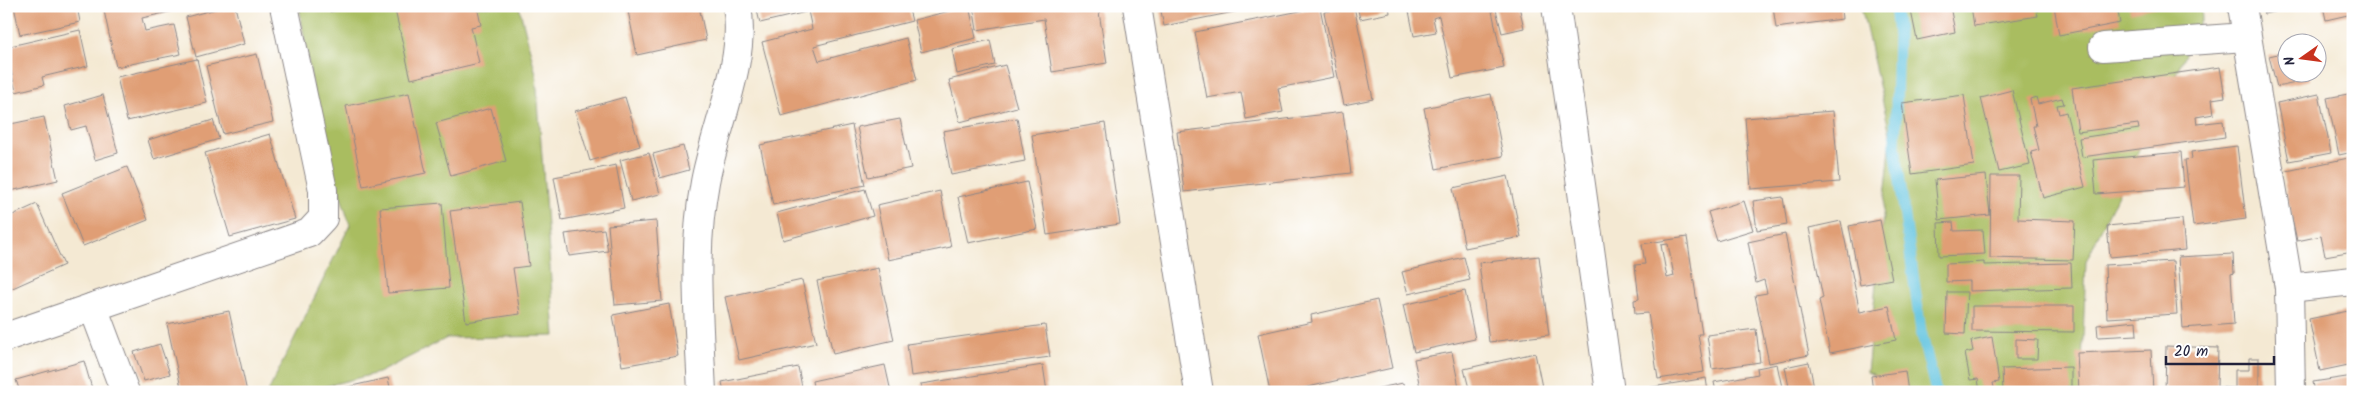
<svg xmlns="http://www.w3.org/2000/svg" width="2359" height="398" font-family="Kalam,sans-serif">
<rect width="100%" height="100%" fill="#fff"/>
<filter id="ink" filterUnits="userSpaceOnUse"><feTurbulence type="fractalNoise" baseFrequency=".02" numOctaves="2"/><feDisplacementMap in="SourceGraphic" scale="10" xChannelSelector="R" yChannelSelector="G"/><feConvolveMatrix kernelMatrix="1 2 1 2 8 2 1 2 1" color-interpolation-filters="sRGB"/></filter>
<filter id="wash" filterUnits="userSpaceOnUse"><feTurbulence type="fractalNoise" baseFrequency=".0096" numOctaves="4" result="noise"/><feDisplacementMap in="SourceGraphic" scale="20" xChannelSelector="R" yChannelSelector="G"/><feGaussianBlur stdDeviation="1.12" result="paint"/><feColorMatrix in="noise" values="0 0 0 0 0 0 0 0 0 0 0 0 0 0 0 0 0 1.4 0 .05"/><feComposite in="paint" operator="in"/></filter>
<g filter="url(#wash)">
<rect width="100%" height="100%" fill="#f4e9d3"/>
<g fill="#a9bd61" stroke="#66704e">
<path d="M299,6H519L536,74L555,336L447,338L378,373L302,392H268L350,225L320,131Z"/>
<path d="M1861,6H2201L2202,19L2086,261L2081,392H1917L1867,372L1891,138Z"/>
</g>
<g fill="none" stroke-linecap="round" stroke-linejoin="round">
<path stroke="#61c3df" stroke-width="11" d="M1895,6L1898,35L1895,146L1921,331L1936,392"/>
</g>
<g id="blocks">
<g fill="#e09e75" fill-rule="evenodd">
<path d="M14,6H77L80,22L20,35Z"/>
<path d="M103,6H187V8L142,18L145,31L174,25L181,54L116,67Z"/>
<path d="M227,6H235L244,44L196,57L186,17Z"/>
<path d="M329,6H350V7L330,12Z"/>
<path d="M394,6H477L481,25L471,27L479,63L411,79Z"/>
<path d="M627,6H699L706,40L637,55Z"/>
<path d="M756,6H805L806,12L760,23Z"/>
<path d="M826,6H908L912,21L814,46L819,61L906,38L917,80L781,116L762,42L812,29L808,11Z"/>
<path d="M969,6L976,38L921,52L914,20Z"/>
<path d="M973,6H1098L1107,63L1052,72L1044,19L977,30Z"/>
<path d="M1160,6H1259V7L1164,26Z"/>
<path d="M1354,6L1373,99L1344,105L1324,12Z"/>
<path d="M1357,6H1389L1390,13L1360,19Z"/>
<path d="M1408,6H1491L1504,68L1452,78L1439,16L1433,18L1436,32L1414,36Z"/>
<path d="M1495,6H1519L1524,28L1502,33Z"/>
<path d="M1773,6H1841L1842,19L1776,28Z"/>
<path d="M1910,6H1950L1955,32L1917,40Z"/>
<path d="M1971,6H2036L2038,16L1974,26Z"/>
<path d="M2054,6H2117L2120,23L2059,35Z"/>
<path d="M2129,6H2157V7L2130,13Z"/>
<path d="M2262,6H2297V7L2264,14Z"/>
<path d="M2323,6H2350L2352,14L2326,20Z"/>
<path d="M1320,7L1334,77L1278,88L1283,112L1246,119L1241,92L1207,98L1195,32Z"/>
<path d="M80,30L88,66L42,77L44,85L16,92L11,71L6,72V47Z"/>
<path d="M990,40L995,65L957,74L952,49Z"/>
<path d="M2286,52V72H2309L2310,80L2277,87L2269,56Z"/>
<path d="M257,54L273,122L223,134L206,66Z"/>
<path d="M197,59L207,103L127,121L117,77Z"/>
<path d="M1005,65L1017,107L960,122L949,80Z"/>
<path d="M2220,67L2225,97L2212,99L2214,114L2196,117L2197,124L2223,121L2225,137L2082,157L2079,138L2139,129L2138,124L2078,132L2072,88Z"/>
<path d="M2012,90L2030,165L1999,172L1981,98Z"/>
<path d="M409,93L426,173L363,186L346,106Z"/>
<path d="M2353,93V152L2339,155L2327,98Z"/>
<path d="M1491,94L1503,156L1436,169L1424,108Z"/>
<path d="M2319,94L2331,153L2289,161L2277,103Z"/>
<path d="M103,95L118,153L95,160L86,126L71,130L65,106Z"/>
<path d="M1964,95L1974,165L1912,174L1902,103Z"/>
<path d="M625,97L640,146L590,161L575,111Z"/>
<path d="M2036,97L2038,104L2062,98L2064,104L2057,105L2059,114L2066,112L2085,187L2043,198L2031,152L2039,150L2033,126H2036L2030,99Z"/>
<path d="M491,108L506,161L451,176L436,123Z"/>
<path d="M1833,111L1839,182L1751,189L1745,118Z"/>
<path d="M1343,112L1351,173L1184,192L1177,132Z"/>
<path d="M44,117L58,180L6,192V125Z"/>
<path d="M1017,118L1025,161L951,175L943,131Z"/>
<path d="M900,119L911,168L868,177L857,127Z"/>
<path d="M213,120L219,139L154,159L148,140Z"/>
<path d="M1105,123L1120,224L1047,235L1032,135Z"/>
<path d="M852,125L865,185L773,205L760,145Z"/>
<path d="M270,134L295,219L230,237L205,153Z"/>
<path d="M683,146L689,170L660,178L653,154Z"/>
<path d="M2237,146L2246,219L2193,226L2185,160L2192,159L2191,152Z"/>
<path d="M2181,152L2184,187L2096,194L2093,160Z"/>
<path d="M649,153L660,194L631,201L620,160Z"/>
<path d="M2353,157V251L2325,256L2321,236L2297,241L2282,172Z"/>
<path d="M616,165L624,208L562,220L554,177Z"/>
<path d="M127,167L148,220L83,246L62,193Z"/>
<path d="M1986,175L1990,215L1939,220L1935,180Z"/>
<path d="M1508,176L1521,237L1465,248L1453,188Z"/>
<path d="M1991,176H2019L2018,219L2075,221L2073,260L1990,258Z"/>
<path d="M1027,182L1037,229L968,243L958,197Z"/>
<path d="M865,189L873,216L783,240L777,213Z"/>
<path d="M940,191L951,247L888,260L877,205Z"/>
<path d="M1783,197L1787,225L1757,230L1753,201Z"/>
<path d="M1744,201L1753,230L1717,241L1708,212Z"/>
<path d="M520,202L529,266L513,268L520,314L466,322L450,211Z"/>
<path d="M442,203L449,288L388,293L380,208Z"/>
<path d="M37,204L64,265L6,291V218Z"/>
<path d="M2182,219L2185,250L2110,257L2107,226Z"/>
<path d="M1880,220L1892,279L1860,285L1849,226Z"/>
<path d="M656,221L662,301L615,305L608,225Z"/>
<path d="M1841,221L1860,312L1889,306L1896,340L1830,353L1819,300L1823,298L1809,228Z"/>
<path d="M1953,222L1954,231L1983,230L1985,254L1939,256L1938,223Z"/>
<path d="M604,229L608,251L569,256L565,234Z"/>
<path d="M1785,234L1809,355L1769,363L1755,295L1767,293L1764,280L1756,283L1748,242Z"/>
<path d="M1687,237L1702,334H1698L1704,372L1658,379L1648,313L1635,314L1634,300L1639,299L1635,265L1645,264L1642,244ZM1668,244L1674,276L1667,278L1661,245Z"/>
<path d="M2233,254L2234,273L2231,274L2234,324L2183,328L2178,257Z"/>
<path d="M1539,256L1549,335L1489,342L1479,263Z"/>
<path d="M1464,257L1470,280L1408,294L1402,272Z"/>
<path d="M2173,261L2177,314L2107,318L2105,265Z"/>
<path d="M1984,262V265L2071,263L2072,288L1969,291V281L1946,282V264Z"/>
<path d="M878,268L894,340L833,354L817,281Z"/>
<path d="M802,280L816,343L739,360L725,297Z"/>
<path d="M1465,291L1475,339L1414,352L1403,305Z"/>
<path d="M1947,292H1967L1965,334L1946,333Z"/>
<path d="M1377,300L1392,368L1286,392H1270L1258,334L1312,322L1311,315Z"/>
<path d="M669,304L678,356L622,366L613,315Z"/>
<path d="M1972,306H2074V332L1972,331Z"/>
<path d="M2353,310V364L2320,371L2309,319Z"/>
<path d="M229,311L247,392H182L167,324Z"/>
<path d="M2136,321L2137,335L2098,337L2097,325Z"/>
<path d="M1045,325L1050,357L911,376L907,344Z"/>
<path d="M1756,329L1760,362L1712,369L1707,335Z"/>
<path d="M1992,337L1999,382L1993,383L1995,392H1980L1978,379L1970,380L1965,353L1973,351L1971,341Z"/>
<path d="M2016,339L2038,340L2037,359H2016Z"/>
<path d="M160,344L170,374L144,381L134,352Z"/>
<path d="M2166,346L2218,348L2217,387L2235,388V370H2249V358H2259V392H2165Z"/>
<path d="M2151,350L2153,392H2079L2077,353Z"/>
<path d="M1452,352L1460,392H1421L1414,359Z"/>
<path d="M1535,353L1543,392H1470L1464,369Z"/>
<path d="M84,361L93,392H20L16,380Z"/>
<path d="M1809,362L1815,392H1790L1785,367Z"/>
<path d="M1777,364L1783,392H1716L1714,382L1758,374L1757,368Z"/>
<path d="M885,365L891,392H814L812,381Z"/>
<path d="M1043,365L1047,392H922L921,384Z"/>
<path d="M798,367L803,392H724L722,382Z"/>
<path d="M2071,367V392H2003L2002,369Z"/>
<path d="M1905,371L1908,392H1873L1871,376Z"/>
<path d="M2353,376V392H2315L2313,382Z"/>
<path d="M388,378L391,392H329V391Z"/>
<path d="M1706,378L1708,392H1642L1641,389Z"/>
<path d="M1403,383L1405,392H1365V391Z"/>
</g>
</g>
</g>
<g filter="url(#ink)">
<use href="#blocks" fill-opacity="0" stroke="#8b8687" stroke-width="1"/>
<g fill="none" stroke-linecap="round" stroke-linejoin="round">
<defs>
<g id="minor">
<path d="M1137,6L1199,392"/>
<path d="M1556,6L1610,392"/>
<path d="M2242,6L2289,288L2291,392"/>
<path d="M2103,47L2246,37"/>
<path d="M2289,288L2353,281"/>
<path d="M93,307L125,392"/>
<path d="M6,337L309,233L323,218V190L284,6"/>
<path d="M702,392C699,322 692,251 705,182C715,128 747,60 737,6"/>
</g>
</defs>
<use href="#minor" stroke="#8b8687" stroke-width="30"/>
<use href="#minor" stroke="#fff" stroke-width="28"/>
</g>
</g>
<rect width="2359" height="398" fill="none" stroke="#fff" stroke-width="25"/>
<g transform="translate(2302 58) rotate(256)"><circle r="24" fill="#ffffff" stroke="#a7a7b1"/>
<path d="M0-4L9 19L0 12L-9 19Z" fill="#c8321e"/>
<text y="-8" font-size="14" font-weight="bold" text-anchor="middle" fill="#22223b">N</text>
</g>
<path d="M2166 356v8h108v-8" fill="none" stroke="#22223b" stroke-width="2.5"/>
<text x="2174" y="356" font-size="15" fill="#22223b" stroke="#ffffff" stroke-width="4" paint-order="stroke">20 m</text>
</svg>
